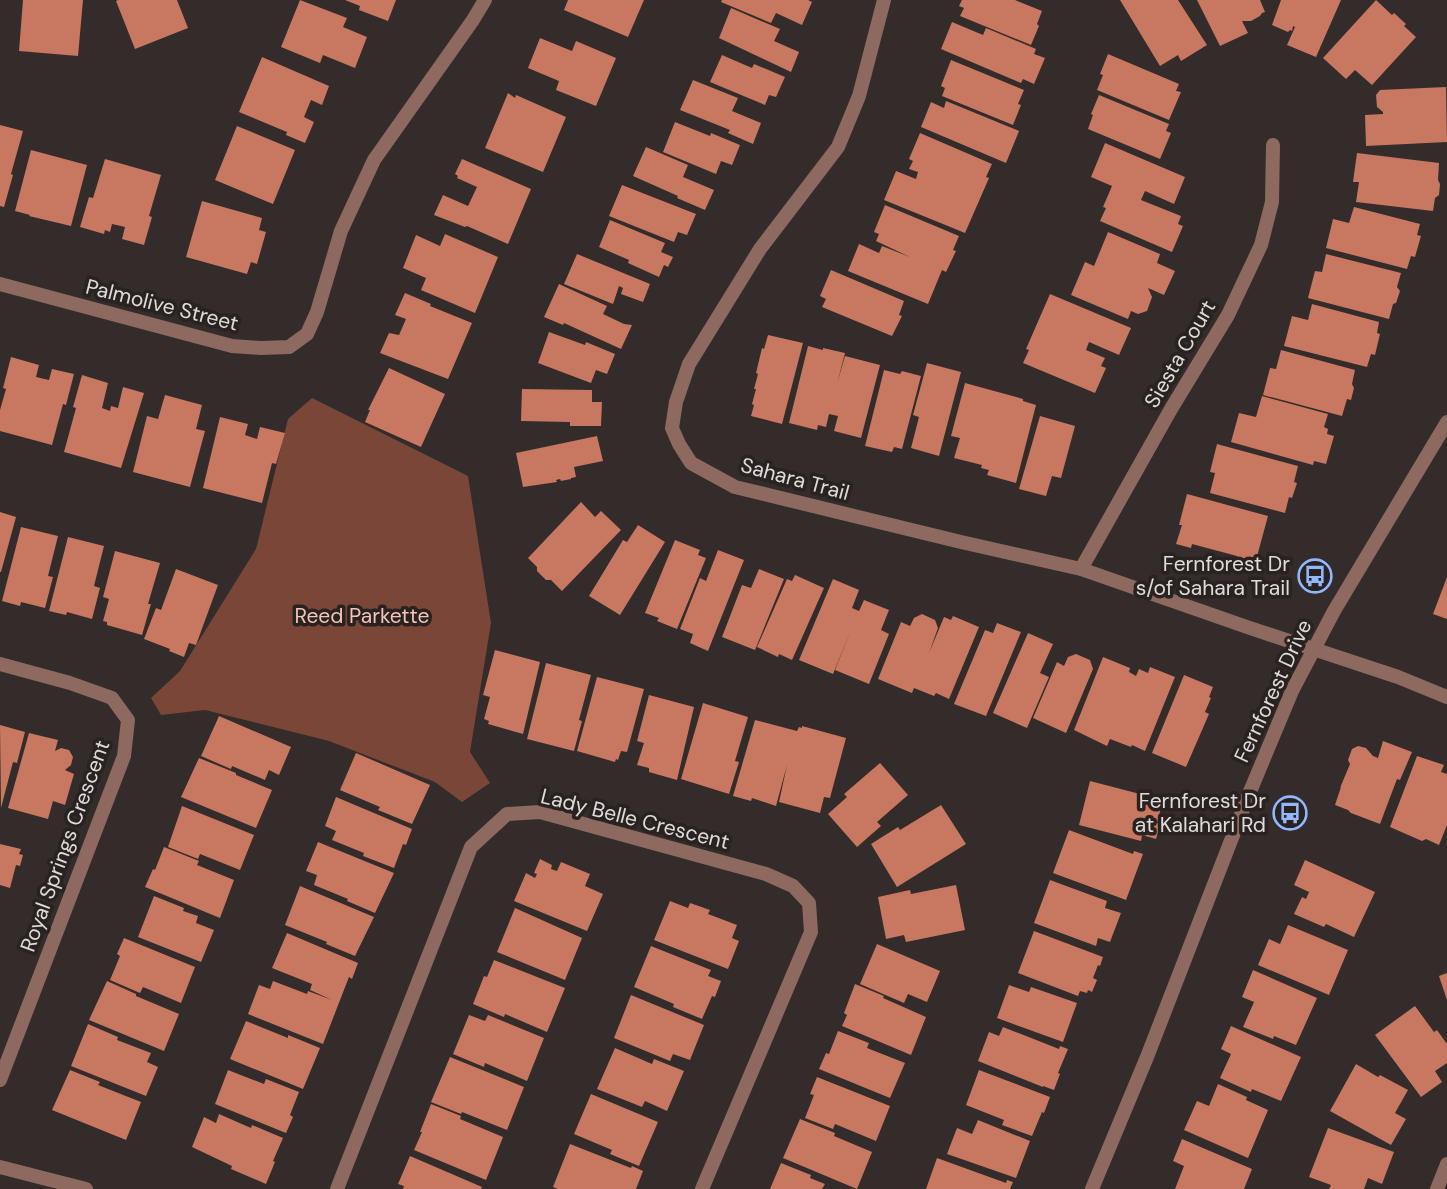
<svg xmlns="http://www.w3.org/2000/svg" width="1447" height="1189" font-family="'DM Sans',sans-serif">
<rect width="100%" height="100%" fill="#332c2a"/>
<path fill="#794638" d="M312,398L468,476L491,623L470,752L490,783L462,802L435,782L329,741L205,710L161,715L151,698L180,671L256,549L288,419Z"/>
<g fill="#c87760">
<path d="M23,0H83L78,56L19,51Z"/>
<path d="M118,0H177L188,28L135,49L116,1Z"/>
<path d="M300,0L347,18L343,27L367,37L355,68L323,55L320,63L281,47Z"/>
<path d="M345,0H396L388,21L359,10L360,6Z"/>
<path d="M568,0H644L628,37L564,10Z"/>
<path d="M722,0H808L812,2L802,25L776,13L771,23L721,2Z"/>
<path d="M962,0H1015L1042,11L1037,24L1039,26L1031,45L960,16L964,8L959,6Z"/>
<path d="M1120,0H1178L1207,45L1181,61L1178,55L1160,66Z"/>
<path d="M1197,0H1260L1265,12L1262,13L1260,16L1251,21H1242L1248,33L1220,46Z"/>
<path d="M1281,0H1341L1316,57L1287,45L1295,27L1293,26L1292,31L1290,30L1288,32L1272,25Z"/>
<path d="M1376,0L1392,15L1394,13L1406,24L1404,26L1416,37L1372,85L1355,70L1346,79L1323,58Z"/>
<path d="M731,8L780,29L774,41L799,52L791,72L719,38Z"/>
<path d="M952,22L983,35L986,28L1036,49L1034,54L1045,58L1034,84L1023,79L1021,83L941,49Z"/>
<path d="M540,38L572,51L576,41L616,58L596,106L556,90L559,81L528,68Z"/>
<path d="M1108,54L1179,84L1176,91L1181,92L1169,120L1097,90L1103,75L1100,74Z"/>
<path d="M722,55L752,68L754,64L785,77L776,97L769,95L765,105L710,82Z"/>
<path d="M262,57L329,86L322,105L311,100L304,117L314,122L305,143L286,135L287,132L239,112Z"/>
<path d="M951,60L1024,90L1018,104L1021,105L1013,125L942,96L945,88L941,86Z"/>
<path d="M693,80L738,98L732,111L761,123L753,144L728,133L730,130L680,110Z"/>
<path d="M1446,87L1447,142L1366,146L1365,115L1383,114V112L1377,107L1376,95L1380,90Z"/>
<path d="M508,93L515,98L516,95L566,117L543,172L485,148Z"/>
<path d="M1099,95L1169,124L1166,131L1171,133L1160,159L1088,129L1093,115L1091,114Z"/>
<path d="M946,101L1019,131L1006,163L921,127L931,102L944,108Z"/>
<path d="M675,122L710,136L711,133L740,145L732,165L721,161L716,174L663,152Z"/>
<path d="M0,125L23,131L11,174L13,175L4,207L0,206Z"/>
<path d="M237,126L295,150L273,204L215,180Z"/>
<path d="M920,133L992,164L986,177L989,178L965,233L884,200L896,171L916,179L918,172L909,169L913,161L909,159Z"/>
<path d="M1105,143L1185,177L1174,204L1145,191L1141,200L1181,216L1178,224L1183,226L1172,252L1100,221L1106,208L1103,207L1112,186L1091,177Z"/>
<path d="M646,147L688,165L683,177L714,190L705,210L677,198L678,196L633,176Z"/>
<path d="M31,150L87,165L71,226L29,216L30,215L15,211Z"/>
<path d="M1357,153L1439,163L1438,180L1440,184L1439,195L1435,198L1433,211L1356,202L1359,182H1353Z"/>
<path d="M105,159L161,175L149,216L152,217L144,245L122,239L125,227L112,224L110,232L105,230L104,234L80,227L89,197L93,198Z"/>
<path d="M462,159L531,189L508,244L467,226L465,227L434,215L443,195L468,206L477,187L457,178L458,176L455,174Z"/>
<path d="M622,185L696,214L687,235L678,232L674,242L609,216Z"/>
<path d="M202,201L262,218L259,230L266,232L257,264L251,262L247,274L186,257Z"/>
<path d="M885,205L959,236L953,250L956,251L946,272L942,270L928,304L848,271L859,244L879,253L882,246L910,257L876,241L879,234L874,232Z"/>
<path d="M1354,207L1420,224L1417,235L1421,236L1415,257L1411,256L1407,269L1326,248L1333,219L1349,223Z"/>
<path d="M610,220L665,243L661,252L673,257L668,267L664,265L659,277L628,263L629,260L599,247Z"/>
<path d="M1108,232L1160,254L1157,263L1175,271L1164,295L1148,288L1152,297L1147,311L1138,314L1131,311L1128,319L1071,295L1085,262L1094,266Z"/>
<path d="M445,234L498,257L475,313L421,290L426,278L403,268L416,235L440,246Z"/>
<path d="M577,254L650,284L643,302L621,294L623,288L619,286L613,304L564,284Z"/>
<path d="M1326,254L1401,273L1397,287L1400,291L1396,303L1393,304L1389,319L1308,298L1315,271L1322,272Z"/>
<path d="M831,270L904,301L899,315L902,316L892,336L822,307L826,299L820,296Z"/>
<path d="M559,284L607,306L603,314L624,324L632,325L621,349L564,323L563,325L544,317Z"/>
<path d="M405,293L431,304L430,306L472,323L448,379L380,353L389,333L399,335L406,319L395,315Z"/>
<path d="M1050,294L1131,328L1119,355L1089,342L1086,350L1105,358L1101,366L1106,368L1095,393L1023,363L1029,350L1026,349Z"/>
<path d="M1312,304L1379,322L1377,333L1380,334L1375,355L1371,354L1367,367L1284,346L1292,316L1308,320Z"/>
<path d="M549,332L585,345L586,342L615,354L607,374L596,370L591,383L538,363Z"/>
<path d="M768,335L803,343L782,424L751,416L754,405L752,404L756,389H754L758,374L756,373L762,348L764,349Z"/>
<path d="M808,346L823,350V348L845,353L837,384L845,356L880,365L861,438L834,431L838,416L829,414L826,427L818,425L817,430L789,423Z"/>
<path d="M1281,350L1355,370L1352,384L1354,388L1351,400L1347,399L1342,416L1263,395L1270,368L1276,369Z"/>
<path d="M11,357L39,365L36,377L49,380L52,369L74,374L66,405L63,404L52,445L0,431V410L6,389L3,388Z"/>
<path d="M927,363L961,372L939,456L911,448L919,417L913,415Z"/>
<path d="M389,368L445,394L421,447L365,422L370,410H368Z"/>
<path d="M884,370L900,374L902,371L921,376L902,449L894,447L892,452L865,446Z"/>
<path d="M82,375L108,383L102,408L110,411L111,406L118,408L123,387L144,393L121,468L64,452L76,408L73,407Z"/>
<path d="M965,383L1023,399V401L1036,405L1016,483L987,475L989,470L981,468L982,465L954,458L960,438L951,436Z"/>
<path d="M522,389L592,390V402H602L601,426H570V422L521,421Z"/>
<path d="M165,395L202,405L196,429L205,431L190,487L133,472L147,416L158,419Z"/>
<path d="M1262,396L1328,414L1324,427L1328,429L1327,434L1334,436L1326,464L1314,461L1313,465L1231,442L1239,413L1256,417Z"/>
<path d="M1040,416L1075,426L1061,478L1052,476L1046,496L1019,489Z"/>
<path d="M220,417L248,424L245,435L257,439L260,427L285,433L276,464L272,463L262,503L203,488Z"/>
<path d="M597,436L603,461L574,467L576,477L571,478V479L561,481L560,479L556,480L557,482L523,487L516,453Z"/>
<path d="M1217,444L1298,466L1294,482L1297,483L1292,498L1289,497L1285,513L1210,493L1215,473L1210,472Z"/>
<path d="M1187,494L1268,516L1256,560L1251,558L1249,563L1236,559L1237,556L1192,544L1191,548L1176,544L1182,525H1179Z"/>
<path d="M581,502L595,517L601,511L621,530L562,591L551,580H546L537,571V567L528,558Z"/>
<path d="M0,512L16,517L1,572H0Z"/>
<path d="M638,525L665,542L620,615L589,596L623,540L627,542Z"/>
<path d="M21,527L58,536L48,576L53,577L45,608L21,602L20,606L2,601Z"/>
<path d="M68,537L104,546L94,586L100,588L92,619L67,612L66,615L49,611Z"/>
<path d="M675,540L700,550L698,555L706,558L677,629L657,621L659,618L645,613Z"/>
<path d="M718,550L744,560L708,651L690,643L693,634L680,629L700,578L706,581Z"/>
<path d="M115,551L160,563L148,604H151L142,635L107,625V622L103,621L109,599L103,597Z"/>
<path d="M176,569L218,585L196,645L189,643L184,657L169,651L170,649L144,639L156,608L161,610Z"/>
<path d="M759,569L784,579L755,650L722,637L742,585L751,588Z"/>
<path d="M795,575L824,588L792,660L779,654L778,657L757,647L787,579L792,581Z"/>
<path d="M1447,577V619L1433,614Z"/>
<path d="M833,579L859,590L852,608L859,611L864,600L889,610L881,630L889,634L869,684L835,670L851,630L833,674L799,660Z"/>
<path d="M922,614L935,620L938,628L929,653L944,617L951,620L953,616L979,627L949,699L936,693L934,696L914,688L912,693L878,679L901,622L910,626L914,618Z"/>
<path d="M997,623L1021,632L986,716L954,704L985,630L993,633Z"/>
<path d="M1028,633L1053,644L1040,673L1049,677L1027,728L993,713Z"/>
<path d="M495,650L540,662L523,734L488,724L489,721L484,719L490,697L483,695Z"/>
<path d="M1076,654L1090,660L1093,669L1066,733L1033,718L1057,662L1064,666L1068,657Z"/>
<path d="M1103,657L1130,668L1129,672L1136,676L1139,669L1148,673L1150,667L1175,677L1145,751L1132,745L1131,747L1110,739L1107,746L1074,730Z"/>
<path d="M546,663L591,675L579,720L582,721L574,751L527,739Z"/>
<path d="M1184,675L1213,687L1209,697L1211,698L1205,712L1209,714L1186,767L1152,753Z"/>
<path d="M597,677L644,689L627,752L621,751L618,760L616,759L615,762L577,751Z"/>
<path d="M649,695L694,707L677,780L649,772V768L637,765L644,743L637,741Z"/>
<path d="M703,703L748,717L735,761L739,762L729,794L681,779Z"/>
<path d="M219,716L291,747L279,775L269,770L265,780L232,766L231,769L201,756Z"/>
<path d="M755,720L797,731L799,727L802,728V726L846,738L830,798L824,797L820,813L779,802L787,765L776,806L752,798L751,801L733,796Z"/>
<path d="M0,725L25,732L17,763L13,762L1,808Z"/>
<path d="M29,733L58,740L55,751L61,748L69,750L73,757L71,765L65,770L74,774L65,805L53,801L48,819L8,808Z"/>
<path d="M1383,741L1412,752L1400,780L1397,779L1380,824L1351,813L1348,810L1335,805L1341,787L1340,788L1350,764L1348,760L1352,749L1358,746L1366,748L1373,756L1378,758Z"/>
<path d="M356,753L430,785L412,824L378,810L380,807L340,790Z"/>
<path d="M1417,756L1444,765L1441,772L1447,774V825L1439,845L1426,839L1422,841L1390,827Z"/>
<path d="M199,758L236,773V775L272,790L256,828L181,797Z"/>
<path d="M880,763L908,795L877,822L881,826L857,847L828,814L847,797L844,794Z"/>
<path d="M1090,781L1163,800L1157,823L1160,824L1156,839L1142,835L1141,841L1079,825Z"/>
<path d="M336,797L412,829L406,845L403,844L394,868L363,856L364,853L332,840L336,831L325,826Z"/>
<path d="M941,805L966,844L897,887L871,844L898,827L900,830Z"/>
<path d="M182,806L254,835L240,870L200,854L198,859L168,847Z"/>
<path d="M1069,830L1133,854L1134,851L1143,854L1126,900L1053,873Z"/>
<path d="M318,842L394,873L375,913L347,901L348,899L314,885L317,875L306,871Z"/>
<path d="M0,844L21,849L19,854L23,855L20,866L16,865L10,888L0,885Z"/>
<path d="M164,847L199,861L197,865L234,880L220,918L145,887L153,869L155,870Z"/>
<path d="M540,859L552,865L551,869L557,871L561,862L590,874L585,886L603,894L587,931L514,901L526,873L535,878L537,874L534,873Z"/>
<path d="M1305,860L1375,892L1354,937L1326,924L1324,927L1294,914L1302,897L1306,899L1309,892L1294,885Z"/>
<path d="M1050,880L1107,901L1105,908L1121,913L1110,942L1098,938L1096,946L1034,923Z"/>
<path d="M956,885L965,930L906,942L904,935L886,939L878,897L910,890L911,894Z"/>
<path d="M300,886L374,917L355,956L326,944L327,942L285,925Z"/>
<path d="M154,896L184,908L183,911L198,916L196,923L214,930L201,962L138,937Z"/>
<path d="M670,901L688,908L690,903L710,910L708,914L737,925L732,938L739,941L728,969L654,940Z"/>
<path d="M515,908L582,938L565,980L497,952Z"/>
<path d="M1288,925L1348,950L1329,995L1258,965L1269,939L1280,944Z"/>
<path d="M1034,931L1103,957L1100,966L1098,965L1093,978L1097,980L1092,992L1088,990L1087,993L1080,991L1078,996L1018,973Z"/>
<path d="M287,933L358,963L352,979L349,977L323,1044L248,1014L259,985L270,989L273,981L307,994L308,991L332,1000L310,990L312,984L272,968Z"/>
<path d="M124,938L195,967L181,1003L143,987L140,993L110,980L120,956L117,954Z"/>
<path d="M877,944L940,971L927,1002L908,994L904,1003L860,984Z"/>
<path d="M651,946L711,970L708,976L721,981L715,997L712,996L702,1019L673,1007L674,1004L634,987Z"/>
<path d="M494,960L565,988L547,1032L505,1014L504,1017L473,1004L484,976L487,977Z"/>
<path d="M1253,970L1317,998L1296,1045L1274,1036L1273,1039L1243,1027L1254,1002L1242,997Z"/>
<path d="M1447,973V1000L1439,976Z"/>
<path d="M107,981L136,994V996L179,1014L164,1051L89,1020Z"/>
<path d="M855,984L884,996L883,998L926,1017L911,1055L842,1026L847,1015L844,1013Z"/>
<path d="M1009,985L1029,992L1031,987L1077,1003L1063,1042L997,1018Z"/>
<path d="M631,995L704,1025L690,1060L673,1054L670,1061L614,1038Z"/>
<path d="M1415,1006L1434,1032L1437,1030L1447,1044V1063L1435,1071L1442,1082L1421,1097L1375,1035Z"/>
<path d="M469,1015L485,1021L488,1015L544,1038L527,1081L485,1063L484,1067L453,1054Z"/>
<path d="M246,1021L288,1038V1035L320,1048L303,1089L230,1059Z"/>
<path d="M88,1024L118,1037L117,1040L151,1053L147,1062L158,1067L146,1096L71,1066Z"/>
<path d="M1231,1026L1301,1057L1281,1101L1252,1089L1251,1092L1220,1078L1231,1054L1221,1049Z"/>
<path d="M1003,1027L1059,1049L1060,1046L1068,1049L1058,1073L1060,1074L1054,1090L1043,1086V1087L978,1061L989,1032L999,1036Z"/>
<path d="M838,1031L869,1043L867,1048L905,1063L890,1098L819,1069L826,1053L829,1054Z"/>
<path d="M615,1048L652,1064L654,1059L684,1071L667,1111L645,1101L642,1107L597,1089Z"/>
<path d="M450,1057L524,1087L507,1130L462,1112L461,1114L431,1102Z"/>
<path d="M1356,1064L1378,1077L1380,1075L1408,1090L1395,1113L1406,1119L1391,1145L1330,1111Z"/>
<path d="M70,1070L100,1082L98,1085L141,1102L126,1140L52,1110Z"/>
<path d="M228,1070L264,1084L266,1079L299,1092L290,1115L293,1117L286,1133L215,1104Z"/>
<path d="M979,1070L1050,1097L1044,1113L1042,1112L1032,1136L1002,1125L1004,1120L966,1105Z"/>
<path d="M817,1077L890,1106L876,1141L835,1124L833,1129L805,1118L814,1095L810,1094Z"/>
<path d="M1218,1084L1247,1097L1246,1100L1268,1110L1248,1158L1184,1130L1197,1101L1209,1106Z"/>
<path d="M591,1094L658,1122L639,1166L610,1154L612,1150L574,1134Z"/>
<path d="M431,1104L461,1116L460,1119L503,1137L486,1180L414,1150L422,1132H420Z"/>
<path d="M219,1114L251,1128L252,1125L283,1138L273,1161L275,1162L266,1184L231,1169L232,1166L192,1147L204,1117L216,1123Z"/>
<path d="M800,1119L835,1133L834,1136L872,1152L857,1189L783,1158Z"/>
<path d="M978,1120L1030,1141L1016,1178L947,1154L957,1128L972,1134Z"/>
<path d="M1328,1128L1394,1152L1382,1184L1368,1178L1364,1189H1329L1331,1185L1309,1177Z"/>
<path d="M1182,1139L1252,1169L1244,1189H1175L1184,1166L1173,1161Z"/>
<path d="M570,1144L631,1168L632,1166L643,1171L636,1189H558L553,1187Z"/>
<path d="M410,1156L482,1187L481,1189H403L404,1186L398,1184Z"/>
<path d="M937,1158L1006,1183L1007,1180L1013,1182L1010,1189H926Z"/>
<path d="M781,1163L811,1175L810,1178L825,1184L822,1189H770Z"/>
</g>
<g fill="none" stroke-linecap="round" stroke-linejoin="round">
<g stroke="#8d695f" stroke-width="14">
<path d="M884,0L859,96L838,147L760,249L689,364L676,402L672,428L679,444L691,463L735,487L961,542L1081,569L1247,627L1398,677L1447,697"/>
<path d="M0,284L232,346L261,348L289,347L307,334L317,312L341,231L374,160L473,20L485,0"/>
<path d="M1081,569L1171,409L1228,315L1261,245L1272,202L1273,145"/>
<path d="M0,664L70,683L112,698L128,720L124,756L0,1080"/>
<path d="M0,1167L86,1189"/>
<path d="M337,1189L471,847L507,814L540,812L766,874L793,886L809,903L811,932L702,1189"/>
<path d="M1437,1189L1447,1164"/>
</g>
<path stroke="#8d695f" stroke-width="14" d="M1092,1189L1147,1057L1249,794L1292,691L1334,611L1447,422"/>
</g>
<defs>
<symbol id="bus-ring" viewBox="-11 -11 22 22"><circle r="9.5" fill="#292221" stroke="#91b8fd" stroke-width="1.5"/><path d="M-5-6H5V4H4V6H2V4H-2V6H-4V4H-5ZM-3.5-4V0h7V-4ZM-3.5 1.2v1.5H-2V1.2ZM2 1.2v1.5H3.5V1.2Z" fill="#91b8fd"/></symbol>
</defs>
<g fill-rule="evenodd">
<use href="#bus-ring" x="1296" y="557" width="38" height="38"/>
<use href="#bus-ring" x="1271" y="794" width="38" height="38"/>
</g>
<g text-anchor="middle" stroke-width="7" stroke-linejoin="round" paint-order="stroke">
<g font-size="21" fill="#e0dbda" stroke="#292221">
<text transform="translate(162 305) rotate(14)" y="7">Palmolive Street</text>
<text transform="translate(1180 354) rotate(-60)" y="7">Siesta Court</text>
<text transform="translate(795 479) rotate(15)" y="7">Sahara Trail</text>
<text transform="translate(1273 691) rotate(-65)" y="7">Fernforest Drive</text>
<text transform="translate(635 819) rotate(14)" y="7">Lady Belle Crescent</text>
<text transform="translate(65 846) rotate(-70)" y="7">Royal Springs Crescent</text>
</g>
<g font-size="21" fill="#e0dbda" stroke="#292221" text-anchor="end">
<text x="1290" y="571">Fernforest Dr<tspan x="1290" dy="24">s/of Sahara Trail</tspan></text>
<text x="1266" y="808">Fernforest Dr<tspan x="1266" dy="24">at Kalahari Rd</tspan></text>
</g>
<g font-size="21" fill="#f2c5b8" stroke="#292221">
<text x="362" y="623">Reed Parkette</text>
</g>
</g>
</svg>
